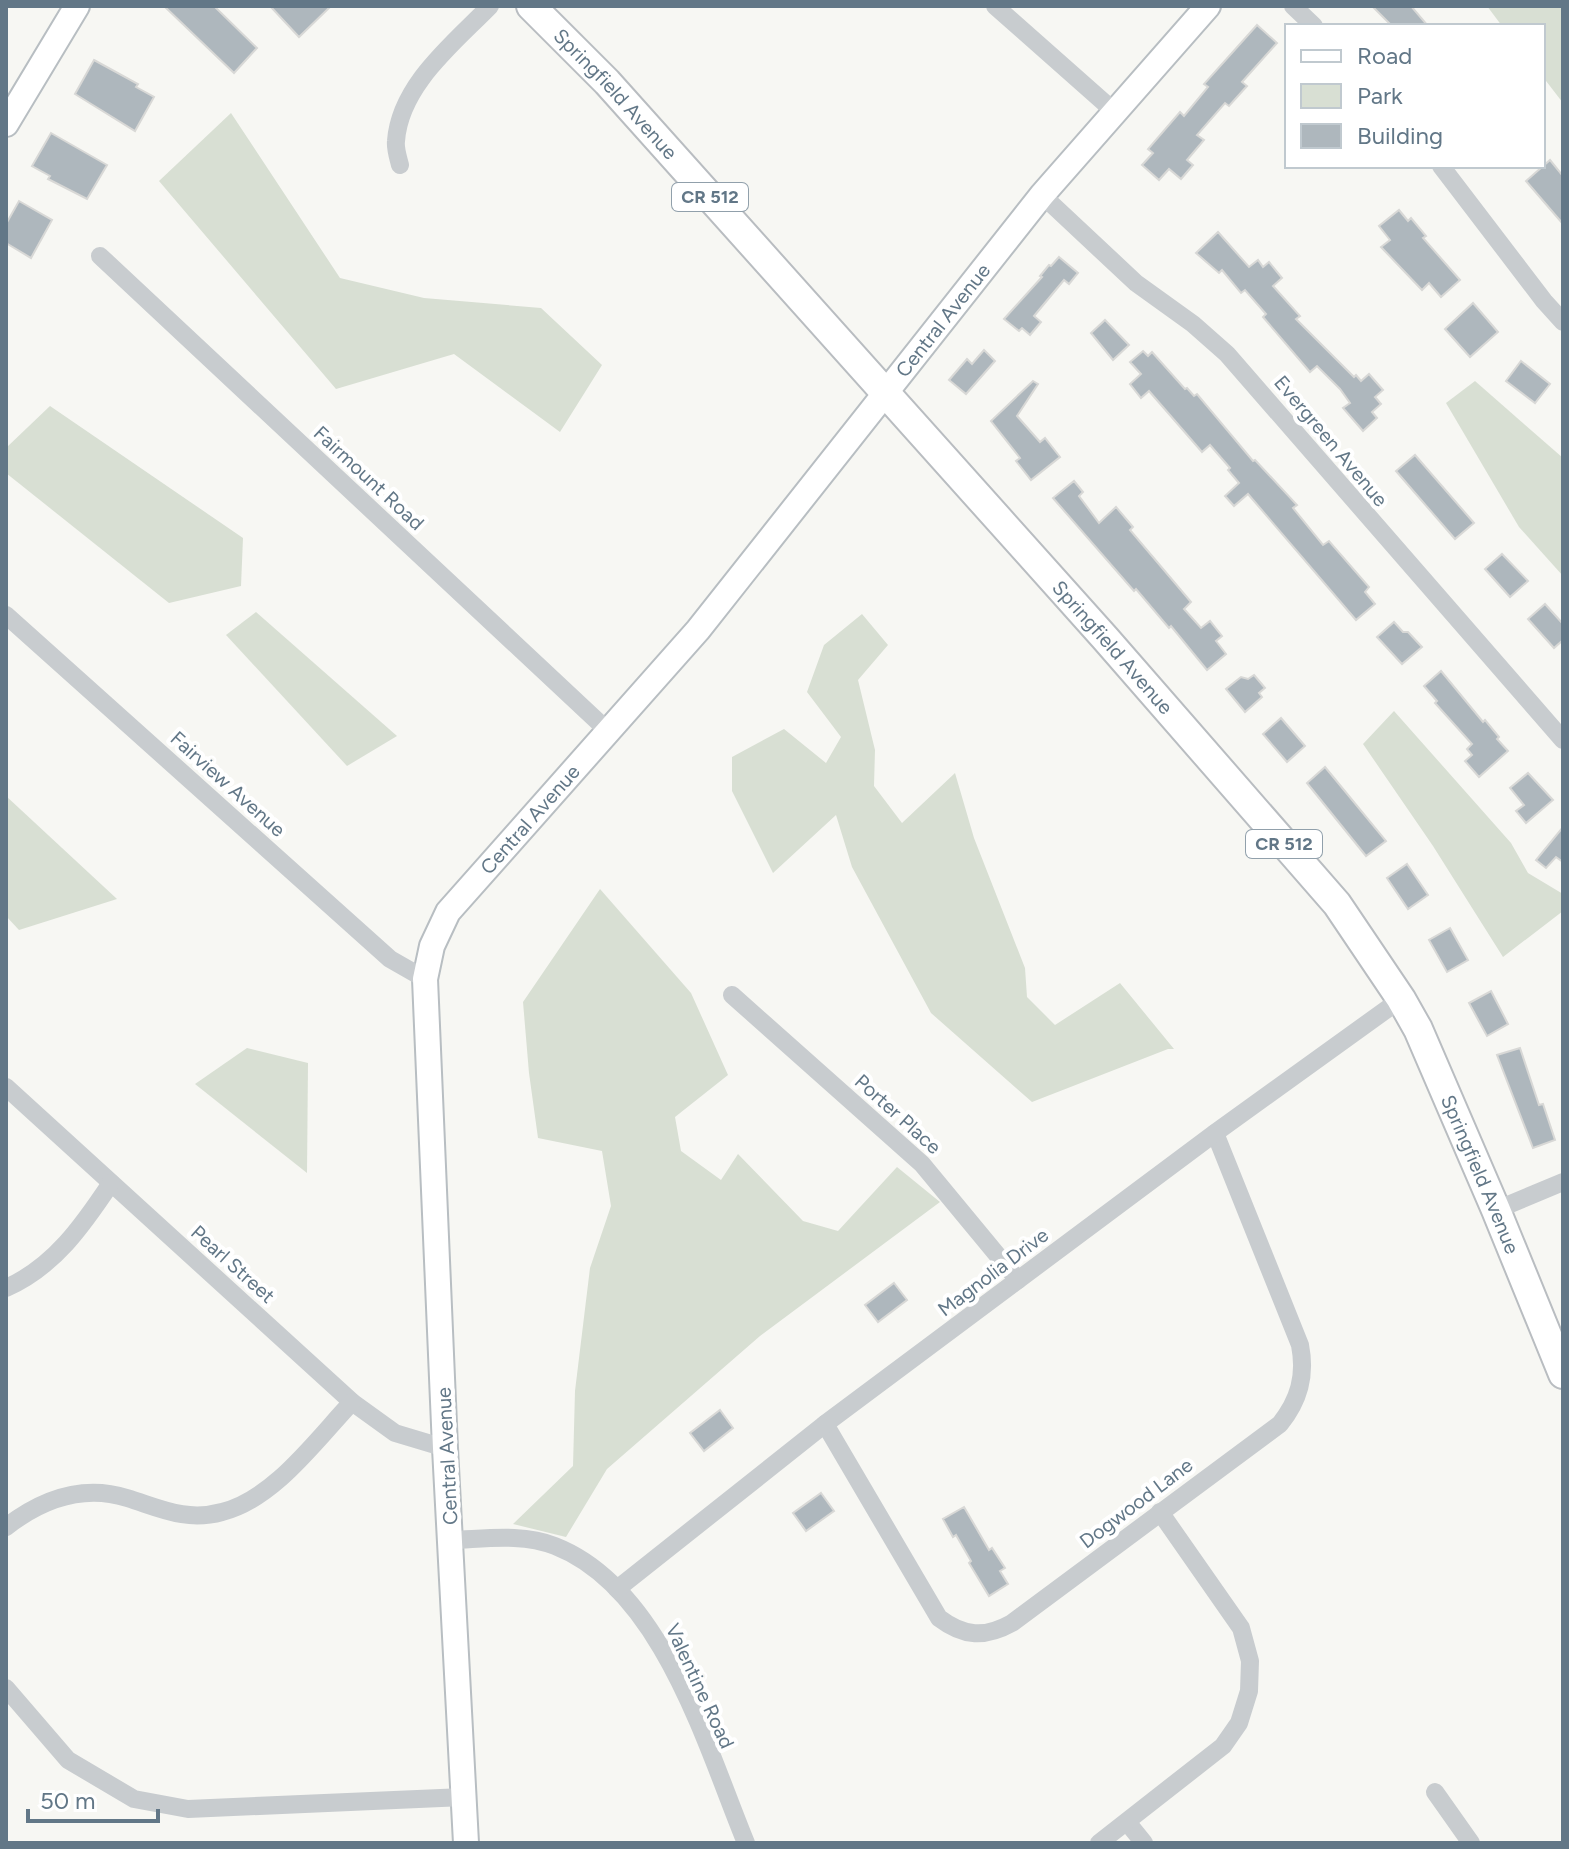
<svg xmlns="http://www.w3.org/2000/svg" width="1569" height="1849" font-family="Figtree,sans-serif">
<rect width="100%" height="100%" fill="#f7f7f3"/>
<g fill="#d8dfd3">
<path d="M1487,6H1563V103L1543,77V26H1502Z"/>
<path d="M231,113L340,278L424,298L541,308L602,365L560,432L454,354L336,389L159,181Z"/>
<path d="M1475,381L1563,458V576L1519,527L1446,403Z"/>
<path d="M50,406L243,538L241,586L169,603L6,473V448Z"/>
<path d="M256,612L397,736L347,766L226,635Z"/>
<path d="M862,614L888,645L858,680L875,750L874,786L902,823L955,773L974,838L1025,968L1027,997L1055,1025L1120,983L1174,1049H1168L1032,1102L931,1013L852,867L836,815L773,873L732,791V757L784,729L826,763L841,737L807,692L824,645Z"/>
<path d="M1394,711L1511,843L1528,873L1563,894V911L1503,957L1433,846L1363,744Z"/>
<path d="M6,796L117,899L19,930L6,916Z"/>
<path d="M600,889L691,993L728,1075L675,1117L681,1151L721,1180L738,1154L803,1221L838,1231L897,1167L940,1202L760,1336L607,1469L566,1537L513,1524L573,1466L575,1391L590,1268L611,1206L602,1151L538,1138L529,1073L523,1002Z"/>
<path d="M247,1048L308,1063L307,1173L195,1084Z"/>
</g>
<g fill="#aeb7bd" stroke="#d8d8d6" stroke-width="2">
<path d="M164,6H214L257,48L234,73Z"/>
<path d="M270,6H331L299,37Z"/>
<path d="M1372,6H1411L1428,26H1392Z"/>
<path d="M1257,25L1277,43L1242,82L1247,86L1229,106L1225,103L1197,135L1204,140L1187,160L1193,165L1181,179L1169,169L1159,180L1142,165L1153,153L1148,149L1180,112L1184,116L1208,87L1204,84Z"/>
<path d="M94,60L138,84L136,87L154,97L135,131L75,94Z"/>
<path d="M51,133L107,165L87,199L48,179L50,176L32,166Z"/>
<path d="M1550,160L1563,176V224L1526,181Z"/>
<path d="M19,201L52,220L31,258L6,243V224Z"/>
<path d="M1399,210L1408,221L1411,218L1426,236L1423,238L1460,280L1441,297L1429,283L1422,290L1381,247L1390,240L1379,226Z"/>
<path d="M1218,232L1249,267L1258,260L1263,267L1269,262L1282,278L1273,286L1300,316L1296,319L1354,377L1356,375L1361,381L1369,374L1383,390L1375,397L1381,404L1372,412L1377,418L1363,431L1343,408L1350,403L1340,389L1317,366L1310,372L1263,317L1266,314L1245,290L1241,293L1222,270L1219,273L1196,253Z"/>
<path d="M1059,257L1078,273L1069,284L1064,280L1034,316L1041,322L1030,335L1022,328L1019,331L1004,319L1042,277L1040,276L1049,265L1051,266Z"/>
<path d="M1473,303L1498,332L1470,357L1445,329Z"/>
<path d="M1105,320L1129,345L1113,360L1091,333Z"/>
<path d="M984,350L995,361L966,394L949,380L967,359L972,364Z"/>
<path d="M1143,351L1148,356L1152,352L1185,389L1187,388L1194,396L1197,394L1253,461L1255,460L1297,505L1293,508L1323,545L1329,541L1369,587L1365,592L1375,604L1356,620L1248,494L1234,506L1225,496L1239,483L1228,470L1230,468L1210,445L1202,452L1149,391L1141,398L1130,384L1141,374L1130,362Z"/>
<path d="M1521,361L1550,384L1535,403L1506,381Z"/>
<path d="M1033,381L1038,384L1017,416L1040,442L1045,438L1060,457L1031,480L1016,461L1020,458L991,421Z"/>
<path d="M1415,455L1474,523L1455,539L1396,471Z"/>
<path d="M1074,481L1083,492L1079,496L1099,523L1116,507L1133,527L1130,530L1191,602L1184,609L1201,628L1210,621L1222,636L1216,641L1226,654L1207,670L1171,626L1169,628L1136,589L1134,591L1053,498Z"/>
<path d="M1502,554L1528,581L1510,597L1485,569Z"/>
<path d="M1545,604L1563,624V640L1554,648L1528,619Z"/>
<path d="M1394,622L1403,632H1408L1422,647L1402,664L1377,637Z"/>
<path d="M1441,671L1483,722L1485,720L1499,737L1497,739L1508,751L1479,777L1465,761L1472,755L1467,749L1472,744L1435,703L1437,701L1424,686Z"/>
<path d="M1254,675L1265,688L1259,693L1262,697L1245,712L1226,689L1241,677L1248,679Z"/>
<path d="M1281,718L1305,746L1287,762L1263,734Z"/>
<path d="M1325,767L1386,841L1366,856L1307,783Z"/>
<path d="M1528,773L1553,800L1526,823L1516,811L1524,805L1510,788Z"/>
<path d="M1563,827V862L1556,857L1546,868L1536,860Z"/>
<path d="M1407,864L1428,895L1408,909L1387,878Z"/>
<path d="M1450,928L1468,960L1447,972L1429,940Z"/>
<path d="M1491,991L1508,1024L1487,1036L1469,1003Z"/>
<path d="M1520,1048L1539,1105L1543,1104L1555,1140L1533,1148L1497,1055Z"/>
<path d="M894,1283L907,1300L878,1322L865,1305Z"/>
<path d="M720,1410L733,1428L704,1451L690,1433Z"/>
<path d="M821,1493L834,1511L806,1531L793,1513Z"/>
<path d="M964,1507L989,1550L992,1548L1005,1568L1000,1571L1008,1584L989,1596L969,1563L971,1561L956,1535L953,1537L943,1519Z"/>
</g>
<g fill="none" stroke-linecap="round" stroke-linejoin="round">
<defs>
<g id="secondary">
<path d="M6,124L77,6"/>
<path id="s1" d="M466,1843L445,1448L425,979L432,946L448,912L698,630L1042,195L1208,6"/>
</g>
<g id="primary">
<path id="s2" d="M531,6L607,82L1105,638L1337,904L1401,999L1418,1029L1496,1210L1563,1374"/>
</g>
</defs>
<use href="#secondary" stroke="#b8bec2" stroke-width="28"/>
<use href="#primary" stroke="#b9bdc1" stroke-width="32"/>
<g stroke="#c8cccf" stroke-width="18">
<path d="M995,6L1116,113"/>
<path d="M1293,6L1314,26"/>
<path d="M400,165C398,157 395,148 396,141C400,85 454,43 490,6"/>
<path d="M1441,166L1544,301L1563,322"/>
<path d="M1042,195L1136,283L1193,324L1227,354L1563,740"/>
<path d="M100,256L609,732"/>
<path d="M6,615L390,959L425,979"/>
<path d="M732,995L922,1164L1018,1280"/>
<path d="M6,1087L352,1402L395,1433L445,1448"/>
<path d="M1496,1210L1563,1182"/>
<path d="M6,1288C54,1267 83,1225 111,1183"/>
<path d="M825,1424L939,1618C964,1637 985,1638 1012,1623L1280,1424C1299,1400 1306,1376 1300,1345L1215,1133"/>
<path d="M6,1527C41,1500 82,1484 127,1498C160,1508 186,1522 222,1512C274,1499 316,1440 352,1402"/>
<path d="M451,1540C485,1539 522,1533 555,1546C662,1588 706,1746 746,1843"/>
<path d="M617,1589L825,1424L1215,1133L1401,999"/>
<path d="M6,1688L68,1760L134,1799L188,1809L464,1797"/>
<path d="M1435,1792L1471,1843"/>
<path d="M1127,1822L1144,1843"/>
<path d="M1099,1843L1223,1746L1239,1723L1249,1691L1250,1661L1241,1628L1160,1512"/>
</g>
<use href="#secondary" stroke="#fff" stroke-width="24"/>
<use href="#primary" stroke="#fff" stroke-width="28"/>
</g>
<g text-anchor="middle" stroke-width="8" stroke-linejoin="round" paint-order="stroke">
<g fill="#fff" stroke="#91a0ab" stroke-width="2">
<rect x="672" y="183" width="76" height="28" rx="6"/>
<rect x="1246" y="830" width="76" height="28" rx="6"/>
</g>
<g font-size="18" font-weight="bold" fill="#627787">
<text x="710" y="203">CR 512</text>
<text x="1284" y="850">CR 512</text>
</g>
<g font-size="20" fill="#627787" stroke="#fff">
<text dy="7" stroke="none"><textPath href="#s2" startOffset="122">Springfield Avenue</textPath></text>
<text dy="7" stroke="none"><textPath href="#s1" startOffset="1708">Central Avenue</textPath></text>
<text transform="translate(1331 441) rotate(50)" y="7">Evergreen Avenue</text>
<text transform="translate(369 478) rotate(43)" y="7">Fairmount Road</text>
<text dy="7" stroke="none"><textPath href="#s2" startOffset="866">Springfield Avenue</textPath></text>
<text transform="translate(228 784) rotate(42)" y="7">Fairview Avenue</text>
<text dy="7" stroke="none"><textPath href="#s1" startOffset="1060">Central Avenue</textPath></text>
<text transform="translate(898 1114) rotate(42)" y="7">Porter Place</text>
<text dy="7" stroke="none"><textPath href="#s2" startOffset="1514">Springfield Avenue</textPath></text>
<text transform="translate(233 1264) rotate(42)" y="7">Pearl Street</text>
<text transform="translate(993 1272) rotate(-37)" y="7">Magnolia Drive</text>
<text transform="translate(447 1456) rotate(-93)" y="7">Central Avenue</text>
<text transform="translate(1136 1503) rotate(-37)" y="7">Dogwood Lane</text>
<text transform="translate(700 1686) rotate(65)" y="7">Valentine Road</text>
</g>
</g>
<rect width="1569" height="1849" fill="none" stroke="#627787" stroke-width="16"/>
<rect x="1285" y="24" width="260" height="144" fill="#ffffff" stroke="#c0c9cf" stroke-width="2"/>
<rect x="1301" y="50" width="40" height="12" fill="#ffffff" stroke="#c0c9cf" stroke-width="2"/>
<text x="1357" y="64" font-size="24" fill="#627787">Road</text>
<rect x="1301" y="84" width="40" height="24" fill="#d8dfd3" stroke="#c0c9cf" stroke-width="2"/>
<text x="1357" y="104" font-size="24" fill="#627787">Park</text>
<rect x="1301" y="124" width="40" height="24" fill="#aeb7bd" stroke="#c0c9cf" stroke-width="2"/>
<text x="1357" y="144" font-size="24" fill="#627787">Building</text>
<path d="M28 1809v12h130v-12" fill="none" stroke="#627787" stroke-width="4"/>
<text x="40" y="1809" font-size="24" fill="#627787" stroke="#ffffff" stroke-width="6" paint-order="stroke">50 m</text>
</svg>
